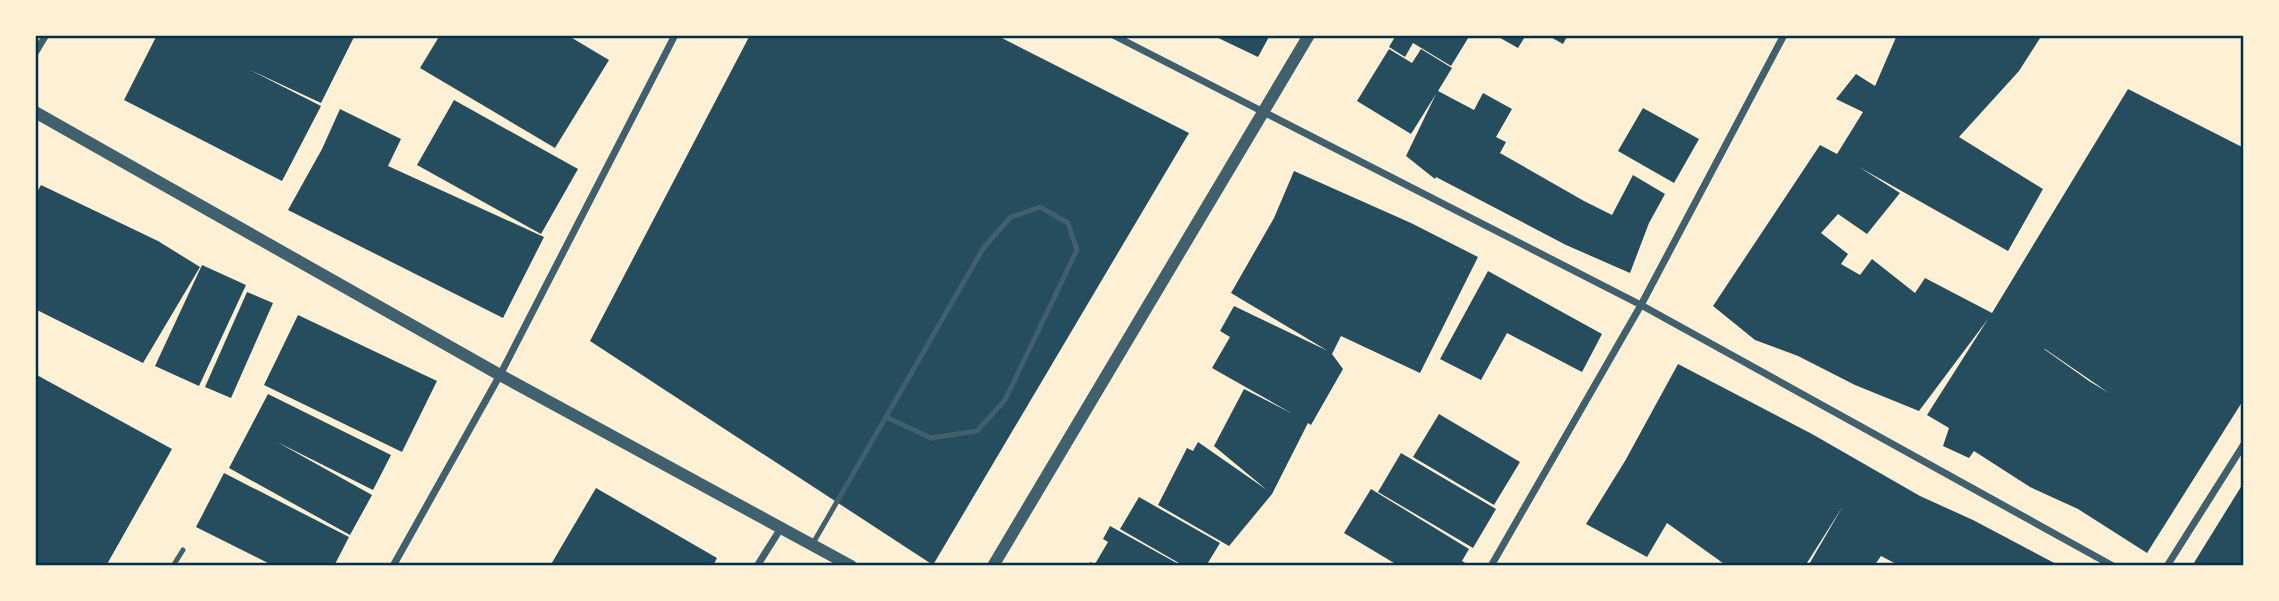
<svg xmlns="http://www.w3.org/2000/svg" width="2279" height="601" font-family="'Fira Sans Condensed',sans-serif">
<rect width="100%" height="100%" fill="#fdf0d5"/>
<g fill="#264d5e" fill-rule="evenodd">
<path d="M157,35H355L321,103L248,69L321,106L282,181L124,100Z"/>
<path d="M440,35H567L609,60L555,148L420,68Z"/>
<path d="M750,35H996L1189,133L933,565L590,341Z"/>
<path d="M1212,35H1270L1258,57Z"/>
<path d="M1396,35H1470L1451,66L1413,43L1405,57L1389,47Z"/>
<path d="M1495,35H1526L1518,48Z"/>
<path d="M1547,35H1568L1563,44Z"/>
<path d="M1897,35H2042L2019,71L1959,137L2043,189L2008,251L1859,167L1900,193L1867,234L1838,214L1821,233L1848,254L1841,264L1860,275L1872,259L1915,293L1925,278L1992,313L2128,89L2244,148V399L2147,553L2078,509L2030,487L1974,451L1969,458L1943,446L1949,428L1927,415L1988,319L1919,411L1855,385L1798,356L1755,340L1713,306L1820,145L1837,154L1863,112L1836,99L1856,74L1875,86ZM2044,349H2045L2109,393L2089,381Z"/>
<path d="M1389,49L1412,63L1421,49L1452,68L1438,91L1474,110L1483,93L1512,109L1496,137L1506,142L1500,153L1584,201L1612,215L1633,175L1665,194L1649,223L1630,273L1566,245L1436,177L1435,179L1406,156L1436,94L1411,134L1357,101Z"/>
<path d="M454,100L578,169L541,234L417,165Z"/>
<path d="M1643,108L1699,139L1674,183L1618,151Z"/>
<path d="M340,109L401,139L388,166L544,237L503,318L288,210L322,149Z"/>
<path d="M1294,171L1411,223L1478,257L1420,373L1341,336L1332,354L1343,369L1311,425L1308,423L1272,494L1229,546L1158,505L1187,448L1193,451L1198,442L1267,490L1214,446L1244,389L1293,414L1212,368L1230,337L1220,331L1234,306L1328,351L1231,293L1274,218Z"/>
<path d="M41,185L158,241L200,267L143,363L35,309V196Z"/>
<path d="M202,265L246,285L199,386L155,366Z"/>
<path d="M1488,271L1602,334L1582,372L1507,333L1481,380L1440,359Z"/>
<path d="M247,292L273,303L231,398L205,387Z"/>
<path d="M298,315L437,381L402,452L264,385Z"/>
<path d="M1678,364L1812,434L1920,496L1973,520L2060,566H1900L1881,556L1874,566H1808L1843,506L1805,566H1727L1667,523L1647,557L1586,524L1625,461Z"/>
<path d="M35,374L172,449L106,566H35Z"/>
<path d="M268,394L391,455L373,490L277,442L372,495L350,535L229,468Z"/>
<path d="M1439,414L1520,462L1494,505L1413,457Z"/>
<path d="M1401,453L1496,509L1473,548L1378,492Z"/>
<path d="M224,473L349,537L334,566H274L196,527Z"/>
<path d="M2244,482V566H2192L2213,532Z"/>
<path d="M596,488L717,558L713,566H550Z"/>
<path d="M1371,489L1469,549L1462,561L1470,566H1399L1344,533Z"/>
<path d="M1139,497L1220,543L1206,566H1184L1120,529Z"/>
<path d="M1110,526L1182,566H1088L1090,562L1095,564L1108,542L1103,539Z"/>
</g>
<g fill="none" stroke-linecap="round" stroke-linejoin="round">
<g stroke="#3f606c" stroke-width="5">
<path d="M812,545L984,247L1011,217L1040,207L1068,223L1077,250L1005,400L977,431L931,438L886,417"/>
<path d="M173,566L183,550"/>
</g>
<g stroke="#3f606c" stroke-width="7">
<path d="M1113,35L1641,305L2113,566"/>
<path d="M35,53L46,35"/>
<path d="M393,566L500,375L675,35"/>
<path d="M757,566L781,528"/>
<path d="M1491,566L1641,305L1784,35"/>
<path d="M2167,566L2244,444"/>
</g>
<g stroke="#3f606c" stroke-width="12">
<path d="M35,112L500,375L851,566"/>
<path d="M993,566L1309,35"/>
</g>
</g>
<rect width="2279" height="601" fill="none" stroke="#fdf0d5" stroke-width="74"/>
<rect x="37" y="37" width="2205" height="527" fill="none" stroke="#003049" stroke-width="2.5"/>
</svg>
